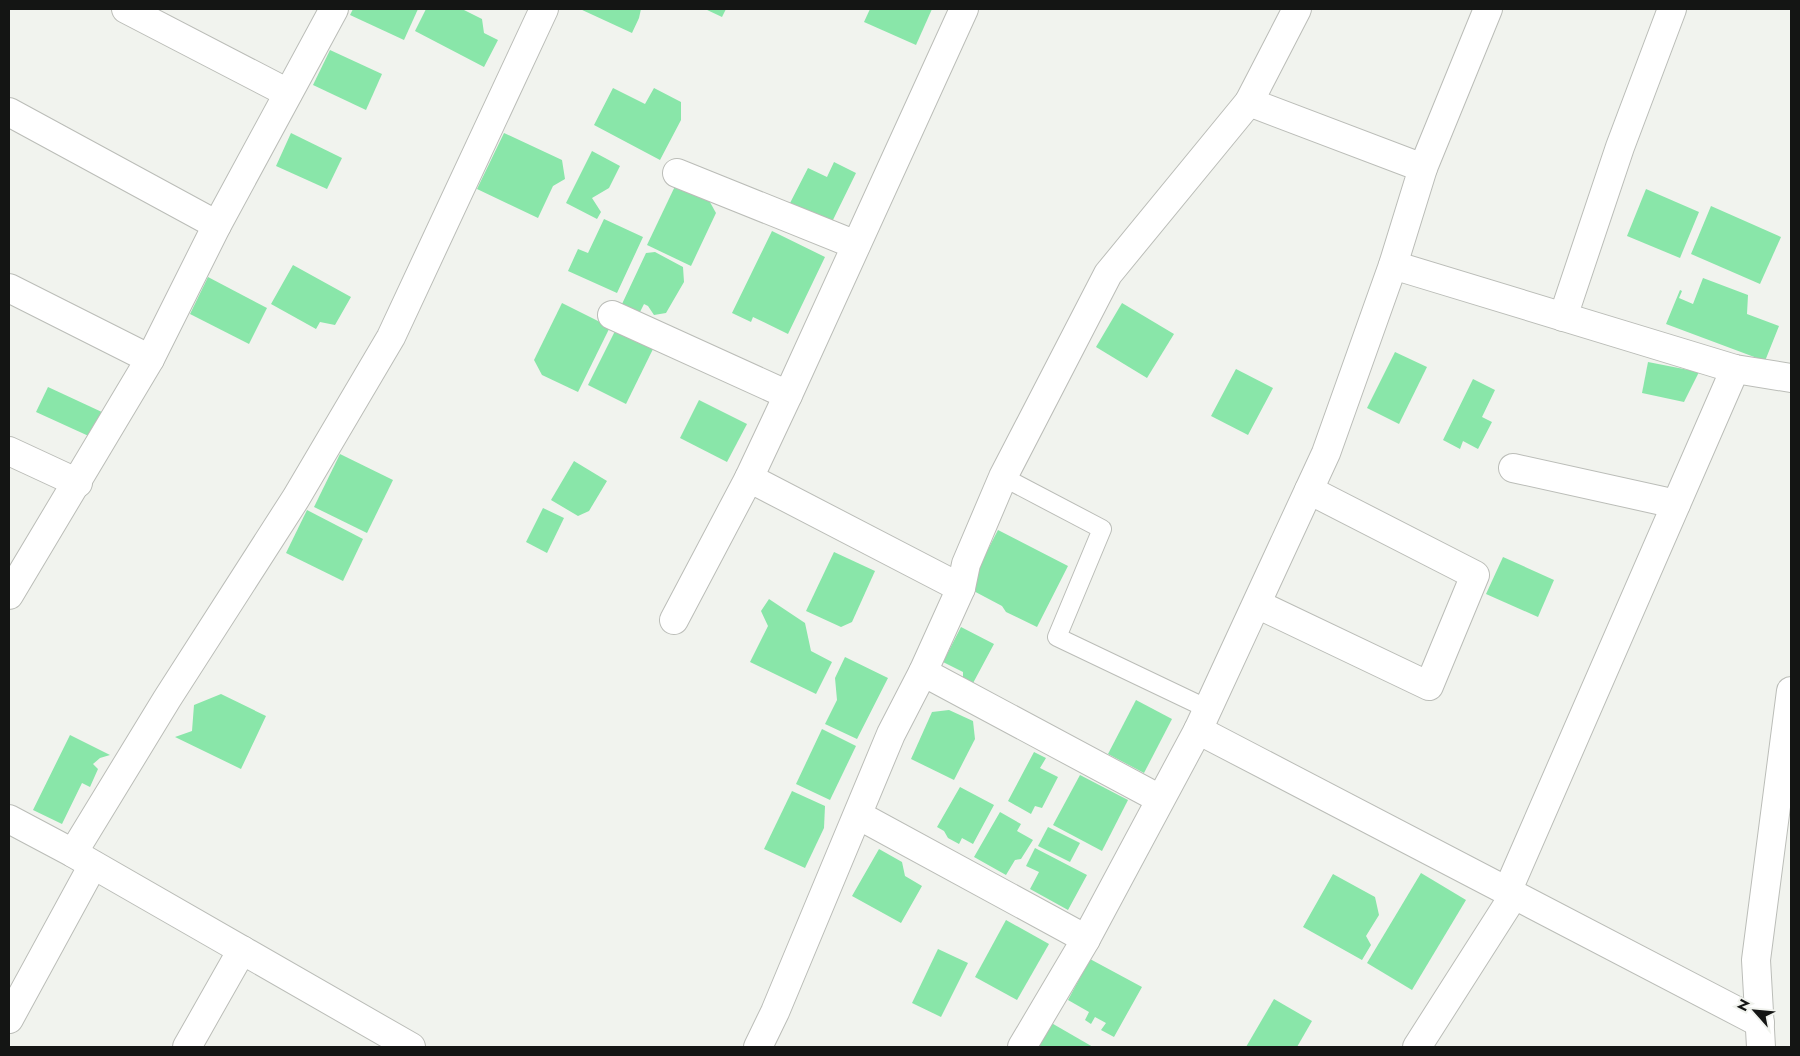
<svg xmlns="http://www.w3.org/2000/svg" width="1800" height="1056" font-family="Jost,sans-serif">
<rect width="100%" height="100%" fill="#f1f3ee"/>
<g fill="#89e6a9">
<path d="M353,9H418L404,40L350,15Z"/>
<path d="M426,9H462L482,19L484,33L498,40L484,67L415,31Z"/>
<path d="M580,9H641L639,18L632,33Z"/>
<path d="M705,9H726L722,17Z"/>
<path d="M870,9H932L916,45L864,22Z"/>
<path d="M330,50L382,74L366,110L313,85Z"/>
<path d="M613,88L645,104L654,88L681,102V120L660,160L594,125Z"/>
<path d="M291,133L342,158L327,189L276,166Z"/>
<path d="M504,133L562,160L565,179L553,186L538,218L477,189Z"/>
<path d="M592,151L620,166L609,188L592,198L601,212L597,219L566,203Z"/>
<path d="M834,162L856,173L830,226L789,205L808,168L827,177Z"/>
<path d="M677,182L706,195L716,213L691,266L647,245Z"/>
<path d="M1646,189L1699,212L1680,258L1627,236Z"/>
<path d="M1711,206L1781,237L1760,284L1691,254Z"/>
<path d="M604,219L643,237L617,293L568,271L578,249L588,253Z"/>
<path d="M772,231L825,257L788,334L753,317L751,322L732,313Z"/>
<path d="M655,252L683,267L684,282L666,313L654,315L648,306L644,304L640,312L622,304L646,253Z"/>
<path d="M293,265L351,297L335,325L320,322L316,329L271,304Z"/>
<path d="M208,277L267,308L249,344L190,314Z"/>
<path d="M1703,278L1748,295L1747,314L1779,326L1765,361L1666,324L1680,290L1682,291L1679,298L1693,304Z"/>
<path d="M562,303L610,327L578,392L542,375L534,360Z"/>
<path d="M1122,303L1174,334L1147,378L1096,347Z"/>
<path d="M616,329L654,347L626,404L588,385Z"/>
<path d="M1395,352L1427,367L1399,424L1367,408Z"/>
<path d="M1648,362L1699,372L1684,402L1642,393Z"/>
<path d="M1236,369L1273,388L1248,435L1211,416Z"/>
<path d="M1473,379L1495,390L1482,417L1492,422L1478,449L1463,441L1460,449L1443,440Z"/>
<path d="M48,387L104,413L93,438L36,412Z"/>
<path d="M699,400L747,424L727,462L680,438Z"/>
<path d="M340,454L393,480L367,533L314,507Z"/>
<path d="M574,461L607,481L589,511L578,516L551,500Z"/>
<path d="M543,508L564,518L547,553L526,542Z"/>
<path d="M307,510L363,539L343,581L286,553Z"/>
<path d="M998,530L1068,566L1037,627L1006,612L1002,606L968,588Z"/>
<path d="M834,552L875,571L852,622L841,627L806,611Z"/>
<path d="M1503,557L1554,580L1538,617L1486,594Z"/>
<path d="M769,599L805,623L811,651L832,662L816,694L750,662L768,626L761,611Z"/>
<path d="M961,627L994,644L972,685L963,679V672L943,662Z"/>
<path d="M845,657L888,678L857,739L825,724L837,700L835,678Z"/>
<path d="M221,694L266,716L241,769L175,737L192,731L194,705Z"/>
<path d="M1136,700L1172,719L1144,773L1108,754Z"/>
<path d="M949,710L973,721L975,739L954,780L911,759L932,712Z"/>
<path d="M822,729L856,746L830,800L796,784Z"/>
<path d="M70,735L110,755L100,758L93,764L98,769L90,787L82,783L62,824L33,810Z"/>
<path d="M1034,752L1046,758L1040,768L1058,777L1042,808L1035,806L1031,814L1008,801Z"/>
<path d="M1080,775L1128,800L1102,851L1053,825Z"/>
<path d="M960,787L994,805L973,844L962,838L959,844L948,838L944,831L937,827Z"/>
<path d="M792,791L825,806L824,828L805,868L764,849Z"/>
<path d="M1000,812L1021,824L1017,831L1033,840L1021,859L1015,860L1006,875L974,857Z"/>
<path d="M1048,827L1080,843L1070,862L1038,846Z"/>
<path d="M1035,848L1087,875L1068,910L1030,889L1039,872L1026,866Z"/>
<path d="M879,849L902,862L905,876L922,886L901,923L852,896Z"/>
<path d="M1421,873L1466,900L1412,990L1367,963Z"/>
<path d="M1333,874L1375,897L1379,915L1366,936L1371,945L1362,960L1303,927Z"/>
<path d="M1006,920L1049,944L1017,1000L975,977Z"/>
<path d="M938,949L968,963L941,1017L912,1003Z"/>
<path d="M1090,959L1142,987L1114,1037L1101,1030L1106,1023L1095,1017L1091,1024L1085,1020L1089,1012L1068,1000Z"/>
<path d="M1274,999L1312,1021L1297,1047H1246Z"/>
<path d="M1048,1021L1093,1047H1032Z"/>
</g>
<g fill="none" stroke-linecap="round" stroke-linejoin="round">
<defs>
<path id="service" d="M1003,477L1102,529L1057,637L1208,709"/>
<g id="minor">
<path d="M126,9L288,93"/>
<path d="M9,112L217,225"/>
<path d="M1423,168L1488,9"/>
<path d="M677,173L856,245"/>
<path d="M1393,265L1735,369L1791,378"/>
<path d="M9,288L150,359"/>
<path d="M612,315L788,395"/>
<path d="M1563,317L1620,147L1672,9"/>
<path d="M9,451L78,483"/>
<path d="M1513,468L1676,504"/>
<path d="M749,478L961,588"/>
<path d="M9,595L150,359L217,225L334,9"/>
<path d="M1257,604L1429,686L1475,575L1309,490"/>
<path d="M674,620L749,478L788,395L964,9"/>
<path d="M923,672L1160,799"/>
<path d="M1198,730L1760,1023"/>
<path d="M858,815L1086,939"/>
<path d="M9,819L73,853L411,1047"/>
<path d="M73,853L167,699L296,498L391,337L544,9"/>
<path d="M1507,892L1735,369"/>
<path d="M9,1019L93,865"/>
<path d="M187,1047L242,950"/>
<path d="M758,1047L775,1012L891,734L923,672L961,588L966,564L1003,477L1108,274L1249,102"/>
<path d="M1022,1047L1086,939L1198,730L1326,453L1393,265L1423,168L1249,102L1297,9"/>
<path d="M1417,1047L1514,895"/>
</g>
<path id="secondary" d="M1761,1047L1756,960L1791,691"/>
</defs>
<use href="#service" stroke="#bbbdb8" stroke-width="20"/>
<use href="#minor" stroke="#bbbdb8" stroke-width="30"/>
<use href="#secondary" stroke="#bbbdb8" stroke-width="30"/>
<use href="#service" stroke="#fff" stroke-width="18"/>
<use href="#minor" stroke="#fff" stroke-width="28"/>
<use href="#secondary" stroke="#fff" stroke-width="28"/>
</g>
<rect width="1800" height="1056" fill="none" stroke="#141514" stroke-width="20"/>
<g transform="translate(1755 1011) rotate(297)" stroke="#f1f3ee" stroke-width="4" paint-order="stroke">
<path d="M0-4L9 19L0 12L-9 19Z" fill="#141514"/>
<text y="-8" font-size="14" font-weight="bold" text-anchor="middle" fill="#141514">N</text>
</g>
</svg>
